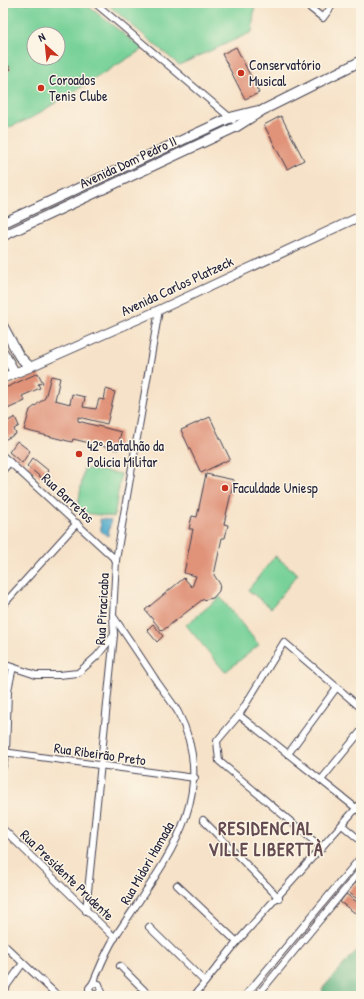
<svg xmlns="http://www.w3.org/2000/svg" width="364" height="999" font-family="'Patrick Hand',sans-serif">
<rect width="100%" height="100%" fill="#fcf5e5"/>
<filter id="ink" filterUnits="userSpaceOnUse"><feTurbulence type="fractalNoise" baseFrequency=".025" numOctaves="2"/><feDisplacementMap in="SourceGraphic" scale="8" xChannelSelector="R" yChannelSelector="G"/><feConvolveMatrix kernelMatrix="1 2 1 2 8 2 1 2 1" color-interpolation-filters="sRGB"/></filter>
<filter id="wash" filterUnits="userSpaceOnUse"><feTurbulence type="fractalNoise" baseFrequency=".012" numOctaves="4" result="noise"/><feDisplacementMap in="SourceGraphic" scale="16" xChannelSelector="R" yChannelSelector="G"/><feGaussianBlur stdDeviation="0.9" result="paint"/><feColorMatrix in="noise" values="0 0 0 0 0 0 0 0 0 0 0 0 0 0 0 0 0 1.4 0 .05"/><feComposite in="paint" operator="in"/></filter>
<g filter="url(#wash)">
<rect width="100%" height="100%" fill="#f6e2c8"/>
<g fill="#77d198" stroke="#4c7a6a" fill-rule="evenodd">
<path d="M3,3H84L143,49L31,118L3,130ZM34,34H58V58H34Z"/>
<path d="M106,3H255L252,32L179,65Z"/>
<path d="M84,468L121,474L114,517L77,512Z"/>
<path d="M275,556L298,574L271,608L248,590Z"/>
<path d="M220,597L259,645L225,672L186,625Z"/>
</g>
<path fill="#61b380" stroke="#426a5e" d="M356,951L361,956V996H325L322,989Z"/>
<path fill="#4ba8ca" stroke="#366582" d="M100,519L111,520L108,536L101,531Z"/>
<g id="blocks">
<g fill="#e09379">
<path d="M236,47L259,93L245,99L222,54Z"/>
<path d="M3,58L11,69L3,74Z"/>
<path d="M281,116L304,160L287,169L264,125Z"/>
<path d="M38,373L43,383L38,384L40,388L22,396L25,401L3,411V389Z"/>
<path d="M51,376L60,378L55,400L70,404L72,394L85,397L83,407L96,409L99,399L104,400L106,389L115,392L107,424L78,417V421L121,432L118,450L73,439L72,442L24,430L30,410L45,398Z"/>
<path d="M15,417L19,426L14,429L16,434L4,440L3,424Z"/>
<path d="M210,417L230,459L201,473L181,430Z"/>
<path d="M17,441L30,451L22,463L9,452Z"/>
<path d="M33,458L49,471L43,479L27,466Z"/>
<path d="M206,474L234,480L224,524L228,525L225,538H222L214,575L220,584L219,591L213,598L202,600L162,631L145,610L184,578L192,587L196,576L184,573L193,529H189L192,516L197,517Z"/>
<path d="M153,624L163,636L157,642L147,630Z"/>
<path d="M355,883L361,888V902L348,892Z"/>
<path d="M346,894L361,905L355,913L340,902Z"/>
</g>
</g>
</g>
<g filter="url(#ink)">
<use href="#blocks" fill-opacity="0" stroke="#423f50" stroke-width="1"/>
<g fill="none" stroke-linecap="round" stroke-linejoin="round">
<defs>
<g id="minor">
<path d="M95,3L233,120"/>
<path d="M304,3L323,18L334,3"/>
<path d="M3,456L116,560"/>
<path d="M3,470L10,462"/>
<path d="M3,605L77,523"/>
<path d="M3,664L36,675H59L78,673L97,656L114,635"/>
<path d="M239,715L284,642L361,708"/>
<path d="M3,752L195,778"/>
<path d="M288,754L337,687"/>
<path d="M3,766L6,753L8,690L13,667"/>
<path d="M321,780L361,731"/>
<path d="M203,820L279,898"/>
<path d="M342,825L361,841"/>
<path d="M3,829L115,938"/>
<path d="M322,848L219,761L217,741L239,715L361,812"/>
<path d="M177,885L237,942"/>
<path d="M86,911L114,635L113,615L116,560L159,310"/>
<path d="M149,927L205,982"/>
<path d="M3,944L58,996"/>
<path d="M120,966L150,996"/>
<path d="M93,983C100,967 106,951 115,937C160,867 223,799 178,712C172,702 164,692 157,682C143,660 128,638 113,616"/>
<path d="M3,991L23,963"/>
<path d="M92,996L97,995L101,990L99,984L93,983L89,988V991L94,995"/>
<path d="M194,996L237,942L361,803"/>
<path d="M245,996L361,857"/>
<path d="M257,996L361,870"/>
</g>
<path id="tertiary" d="M30,367L159,310L361,216"/>
<g id="secondary">
<path d="M3,223L232,117L256,111"/>
<path d="M3,236L236,127L263,110L361,61"/>
<path d="M3,326L19,356L30,367L3,378"/>
<path d="M3,352L15,373"/>
</g>
</defs>
<use href="#minor" stroke="#423f50" stroke-width="8"/>
<use href="#tertiary" stroke="#423f50" stroke-width="10"/>
<use href="#secondary" stroke="#423f50" stroke-width="11"/>
<use href="#minor" stroke="#fff" stroke-width="6"/>
<use href="#tertiary" stroke="#fff" stroke-width="8"/>
<use href="#secondary" stroke="#fff" stroke-width="9"/>
</g>
</g>
<g fill="#c8321e" stroke="#fcf5e5" stroke-width="1.5">
<circle cx="241" cy="73" r="4"/>
<circle cx="41" cy="88" r="4"/>
<circle cx="79" cy="454" r="4"/>
<circle cx="225" cy="488" r="4"/>
</g>
<g text-anchor="middle" stroke-width="3" stroke-linejoin="round" paint-order="stroke">
<g font-size="14" fill="#22223b" stroke="#fcf5e5" text-anchor="start">
<text x="249" y="70">Conservatório<tspan x="249" dy="16">Musical</tspan></text>
<text x="49" y="85">Coroados<tspan x="49" dy="16">Tenis Clube</tspan></text>
<text x="87" y="451">42º Batalhão da<tspan x="87" dy="16">Policia Militar</tspan></text>
<text x="233" y="493">Faculdade Uniesp</text>
</g>
<g font-size="14" fill="#22223b" stroke="#fcf5e5">
<text transform="translate(128 162) rotate(-25)" y="5">Avenida Dom Pedro II</text>
<text transform="translate(177 286) rotate(-25)" y="5">Avenida Carlos Platzeck</text>
<text transform="translate(68 498) rotate(43)" y="5">Rua Barretos</text>
<text transform="translate(102 609) rotate(-87)" y="5">Rua Piracicaba</text>
<text transform="translate(100 754) rotate(8)" y="5">Rua Ribeirão Preto</text>
<text transform="translate(147 863) rotate(-60)" y="5">Rua Midori Hamada</text>
<text transform="translate(67 875) rotate(44)" y="5">Rua Presidente Prudente</text>
</g>
<g font-size="18" font-weight="bold" letter-spacing="1" fill="#644a51" stroke="#fcf5e5">
<text x="266" y="835">RESIDENCIAL<tspan x="266" dy="21">VILLE LIBERTTÀ</tspan></text>
</g>
</g>
<rect width="364" height="999" fill="none" stroke="#fcf5e5" stroke-width="16"/>
<g transform="translate(46 46) rotate(333)"><circle r="19" fill="#fcf5e5" stroke="#a5a1a1"/>
<path d="M0-3L7 15L0 10L-7 15Z" fill="#c8321e"/>
<text y="-6" font-size="11" font-weight="bold" text-anchor="middle" fill="#22223b">N</text>
</g>
</svg>
